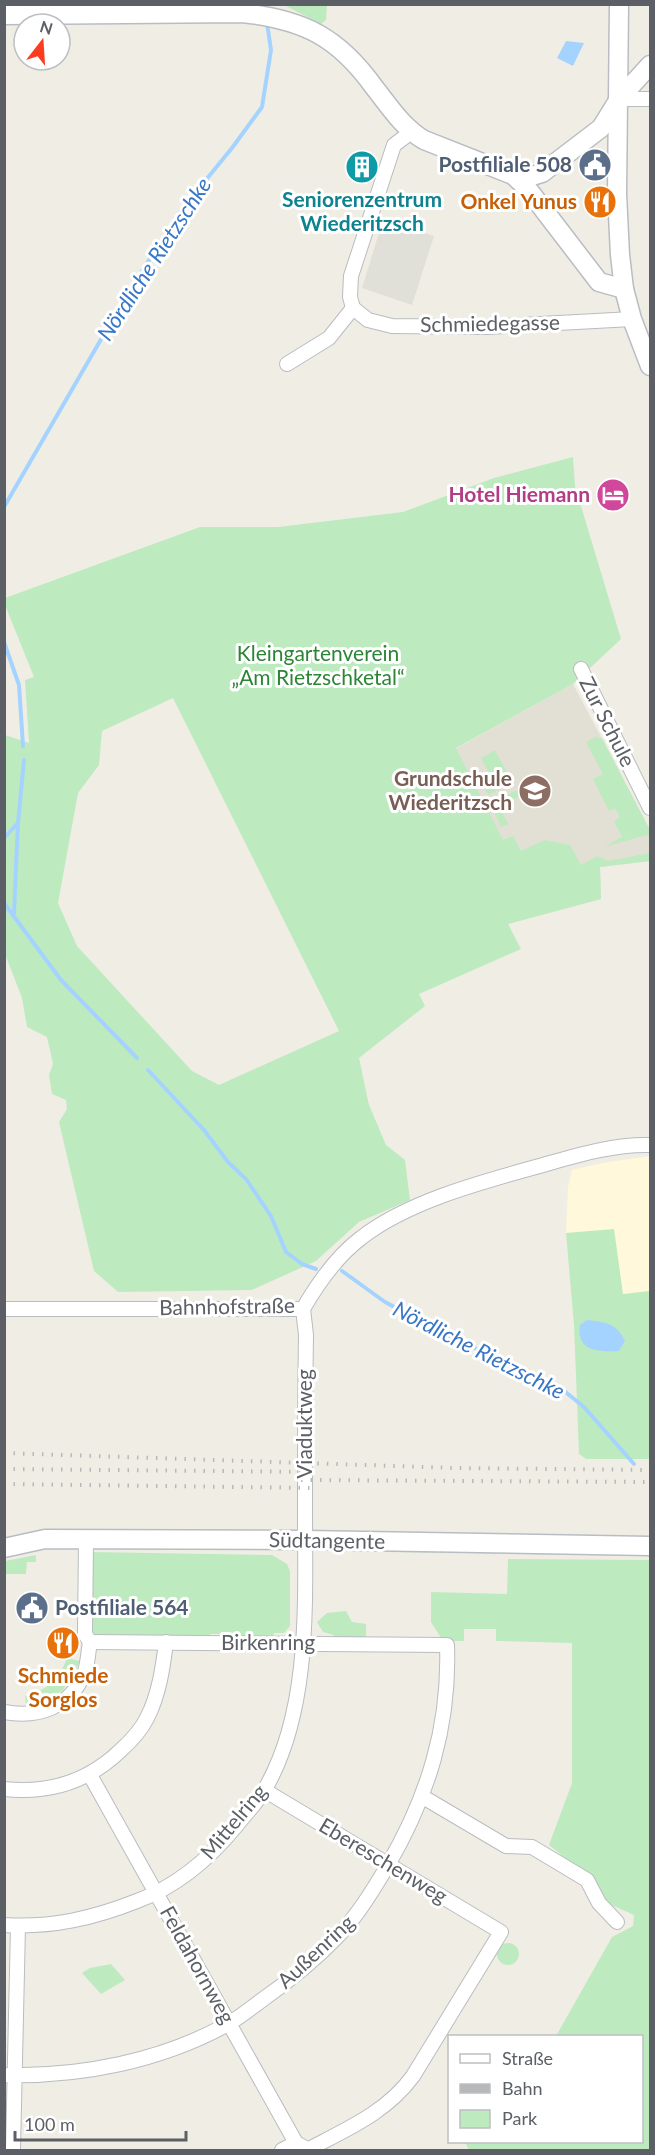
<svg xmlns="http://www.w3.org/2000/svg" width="655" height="2155" font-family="Lato,sans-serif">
<rect width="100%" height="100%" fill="#f0eee4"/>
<path fill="#fff8da" d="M650,1156V1291L623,1295L566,1233L568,1187L572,1170L603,1163Z"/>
<path fill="#e0dfd8" d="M383,220L434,236L412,305L362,288Z"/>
<path fill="#e2e0d4" d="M573,684L650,830V861L600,867L601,899L508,924L437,759Z"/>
<g fill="#beeac0" fill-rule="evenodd">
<path d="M284,5H327L326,20L321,24Z"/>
<path d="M573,457L575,486L621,639L573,684L456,748L503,840L513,836L521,851L544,840L570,845L581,865L597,856L608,861L650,853V861L600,867L601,899L508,924L521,949L419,994L425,1006L359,1058L369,1105L386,1145L405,1160L410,1200L359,1222L316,1261L252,1290L118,1292L94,1271L59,1122L67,1109L66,1100L52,1094L49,1075L53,1064L47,1037L27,1027L22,998L5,954V735L29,743L25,680L34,677L5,605V598L200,527H278L403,512L494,478ZM173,698L339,1031L219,1085L192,1071L77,946L58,903L78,793L99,765L102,731Z"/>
<path d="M595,737L602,738L650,830V834L604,847L622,837L614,821L620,817L615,808L609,811L593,779L603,774L586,742Z"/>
<path d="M495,750L512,782L489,795L481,783L490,775L481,758Z"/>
<path d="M520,789L523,795L499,806L508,824L501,827L490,803Z"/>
<path d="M614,1229L623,1294L650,1291V1459H586L579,1454L574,1325L566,1233Z"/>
<path d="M397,1549L650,1552V1556L398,1552Z"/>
<path d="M90,1552L272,1555L287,1564L290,1571V1626L284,1633H274L273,1638H226V1634H210L209,1637L92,1636Z"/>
<path d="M36,1555V1562H27L26,1574H5V1561Z"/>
<path d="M508,1559L650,1560V2150H469L465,2142H642V2036H556L612,1937L633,1926L634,1915L607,1903L594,1881L549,1845L572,1783V1643L496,1641V1629H464V1641H443L431,1622V1592L507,1594Z"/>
<path d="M346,1611L352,1622L366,1624V1640L334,1639V1635L323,1632L317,1622L327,1613Z"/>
<path d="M67,1658L80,1661L73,1675L76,1677L72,1684L68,1682L63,1690L54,1696L56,1700L48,1704L46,1700L26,1706L25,1696C47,1690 59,1680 67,1658Z"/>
<circle cx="508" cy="1954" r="11"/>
<path d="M111,1964L125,1980L101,1994L82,1973L90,1968Z"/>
</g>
<g fill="#a5d3ff">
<path d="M566,41L584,43L573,66L557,58Z"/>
<path d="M587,1320C605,1322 617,1323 625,1341L619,1351C599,1352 576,1352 580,1325Z"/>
</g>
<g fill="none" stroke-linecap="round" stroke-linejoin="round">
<g stroke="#a5d3ff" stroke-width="4">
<path d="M4,507L129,291L183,208L232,148L262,107L271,50L267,23"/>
<path d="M4,642L19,685L23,746"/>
<path d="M4,838L18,823L24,760"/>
<path d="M4,903L61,980L137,1058"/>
<path d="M14,913L18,823"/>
<path d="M148,1070L204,1130L228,1162L246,1179L271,1216L286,1252L302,1264L316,1269"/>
<path d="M342,1271L385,1302L441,1332L563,1390L584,1407L634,1464"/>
</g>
<defs>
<g id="street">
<path d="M619,99H650"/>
<path d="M410,133L394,145L351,276L350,297L353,308L368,320L392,326L487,327L632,319"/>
<path d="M287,364L329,338L353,308"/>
<path d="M581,669L650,808"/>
<path d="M4,1309H303"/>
<path d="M303,1309C318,1283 337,1256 361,1238C408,1201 485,1181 543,1165C578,1155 614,1144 650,1145"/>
<path d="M4,1712C38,1718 69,1708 84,1674C88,1665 88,1652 90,1642L85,1634L86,1540"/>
<path d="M90,1775L296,2143L309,2150"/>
<path d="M4,1789C50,1794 89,1781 121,1750C131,1741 141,1730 147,1718C159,1695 163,1667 166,1642"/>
<path d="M264,1790L501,1932L413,2076C387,2112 347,2129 309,2149"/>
<path d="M423,1797L506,1846L532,1847L587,1880L599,1903L617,1922"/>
<path d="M4,1925C52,1928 94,1918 137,1901C178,1886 210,1858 237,1825C246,1813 258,1802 265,1789C311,1710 305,1601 305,1513C305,1454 305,1395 306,1335L303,1309"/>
<path d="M4,2075C81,2077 161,2061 228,2024C240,2017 251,2008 262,2000C289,1981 315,1960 338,1936C358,1915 373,1890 388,1865C428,1796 450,1726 447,1645L90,1642"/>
<path d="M13,2150L18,1926"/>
<path d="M282,2150L296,2143"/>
</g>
<g id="secondary">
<path d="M619,4L617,194L620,255L624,289L632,319L650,366"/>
<path d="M4,15L243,13C304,20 338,37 374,87C389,106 403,128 424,140L513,175L527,188L599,282L624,289"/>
<path d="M513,175L529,177L542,173L601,128L619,99L650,65"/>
<path d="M4,1548L45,1539L305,1540L650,1546"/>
</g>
</defs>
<use href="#street" stroke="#b9bcc1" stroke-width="16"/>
<use href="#secondary" stroke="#b9bdc3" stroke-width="21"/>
<use href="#street" stroke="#fff" stroke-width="14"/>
<use href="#secondary" stroke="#fff" stroke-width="18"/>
<g stroke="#b7b8b9" stroke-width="4" stroke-dasharray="1.5 8" stroke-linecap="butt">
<path d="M4,1453L455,1468L650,1470"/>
<path d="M4,1469L315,1472"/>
<path d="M301,1480L650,1482"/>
<path d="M4,1484L313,1488"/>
</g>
</g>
<defs>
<symbol id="civic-disc" viewBox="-11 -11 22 22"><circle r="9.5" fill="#5c6f8a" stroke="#fff"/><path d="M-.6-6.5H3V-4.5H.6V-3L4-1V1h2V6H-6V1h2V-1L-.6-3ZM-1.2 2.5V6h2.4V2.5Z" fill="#fff"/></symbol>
<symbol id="building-disc" viewBox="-11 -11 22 22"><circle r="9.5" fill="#0f9aa8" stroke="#fff"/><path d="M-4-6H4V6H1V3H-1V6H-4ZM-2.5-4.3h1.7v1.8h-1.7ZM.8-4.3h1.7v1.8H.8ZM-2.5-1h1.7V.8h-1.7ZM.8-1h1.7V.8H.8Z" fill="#fff"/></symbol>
<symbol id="restaurant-disc" viewBox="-11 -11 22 22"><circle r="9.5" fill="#e8710a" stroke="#fff"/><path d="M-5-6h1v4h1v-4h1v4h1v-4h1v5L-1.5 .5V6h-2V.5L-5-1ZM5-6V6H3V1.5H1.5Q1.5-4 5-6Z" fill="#fff"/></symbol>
<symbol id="hotel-disc" viewBox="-11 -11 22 22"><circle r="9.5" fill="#d1479c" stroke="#fff"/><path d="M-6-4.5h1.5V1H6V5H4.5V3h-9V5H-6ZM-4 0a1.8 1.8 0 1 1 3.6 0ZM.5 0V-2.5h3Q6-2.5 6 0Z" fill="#fff"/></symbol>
<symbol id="school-disc" viewBox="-11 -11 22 22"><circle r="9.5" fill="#8d6e63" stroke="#fff"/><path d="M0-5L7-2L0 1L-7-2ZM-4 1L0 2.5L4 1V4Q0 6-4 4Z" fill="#fff"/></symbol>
</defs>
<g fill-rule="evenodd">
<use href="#civic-disc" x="576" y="146" width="38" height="38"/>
<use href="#building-disc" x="343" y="148" width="38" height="38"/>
<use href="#restaurant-disc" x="581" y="183" width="38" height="38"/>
<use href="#hotel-disc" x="594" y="476" width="38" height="38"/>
<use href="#school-disc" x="516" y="772" width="38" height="38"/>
<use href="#civic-disc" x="13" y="1589" width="38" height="38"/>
<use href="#restaurant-disc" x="44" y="1624" width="38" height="38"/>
</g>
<g text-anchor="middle" stroke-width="6" stroke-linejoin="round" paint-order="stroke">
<g font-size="21" font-weight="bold" fill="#4e5e75" stroke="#fff" text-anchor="end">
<text x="572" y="172">Postfiliale 508</text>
<text x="55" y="1615" text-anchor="start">Postfiliale 564</text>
</g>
<g font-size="21" font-weight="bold" fill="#0d838f" stroke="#fff">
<text x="362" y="207">Seniorenzentrum<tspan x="362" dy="24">Wiederitzsch</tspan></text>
</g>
<g font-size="21" font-weight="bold" fill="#c56008" stroke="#fff" text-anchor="end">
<text x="577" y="209">Onkel Yunus</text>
<text x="63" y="1683" text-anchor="middle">Schmiede<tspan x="63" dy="24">Sorglos</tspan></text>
</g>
<g font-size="21" fill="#5c6066" stroke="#fff">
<text transform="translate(490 324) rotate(-1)" y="7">Schmiedegasse</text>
<text transform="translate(607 722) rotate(63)" y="7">Zur Schule</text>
<text transform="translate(227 1307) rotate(-1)" y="7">Bahnhofstraße</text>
<text transform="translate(305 1424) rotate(-90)" y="7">Viaduktweg</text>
<text transform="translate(327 1541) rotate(1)" y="7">Südtangente</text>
<text x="268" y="1650">Birkenring</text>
<text transform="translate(234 1822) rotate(-50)" y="7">Mittelring</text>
<text transform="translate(383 1861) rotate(31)" y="7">Ebereschenweg</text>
<text transform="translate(316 1952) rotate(-43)" y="7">Außenring</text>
<text transform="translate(197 1965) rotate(61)" y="7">Feldahornweg</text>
</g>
<g font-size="21" font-weight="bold" fill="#b23c85" stroke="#fff" text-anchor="end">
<text x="590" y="502">Hotel Hiemann</text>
</g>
<g font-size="21" fill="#2b8535" stroke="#fff">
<text x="318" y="661">Kleingartenverein<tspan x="318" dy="24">„Am Rietzschketal“</tspan></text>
</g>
<g font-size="21" font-weight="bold" fill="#785e54" stroke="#fff" text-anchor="end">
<text x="512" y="786">Grundschule<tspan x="512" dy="24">Wiederitzsch</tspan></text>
</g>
<g font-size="22" font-style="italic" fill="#3876c6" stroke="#fff">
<text transform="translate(154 259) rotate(-57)" y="8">Nördliche Rietzschke</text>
<text transform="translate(479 1350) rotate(27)" y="8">Nördliche Rietzschke</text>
</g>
</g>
<rect width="655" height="2155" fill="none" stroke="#5c6066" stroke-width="12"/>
<rect x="448" y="2035" width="195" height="108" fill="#ffffff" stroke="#bebfc2" stroke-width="1.5"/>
<rect x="460" y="2054" width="30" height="9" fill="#ffffff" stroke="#bebfc2" stroke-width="1.5"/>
<text x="502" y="2065" font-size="18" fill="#5c6066">Straße</text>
<rect x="460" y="2084" width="30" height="9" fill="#b7b8b9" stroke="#bebfc2" stroke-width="1.5"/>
<text x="502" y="2095" font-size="18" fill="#5c6066">Bahn</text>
<rect x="460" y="2110" width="30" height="18" fill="#beeac0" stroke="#bebfc2" stroke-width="1.5"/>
<text x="502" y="2125" font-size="18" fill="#5c6066">Park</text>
<g transform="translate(42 42) rotate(17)"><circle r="28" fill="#ffffff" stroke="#bebfc2" stroke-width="1.5"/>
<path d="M0-4.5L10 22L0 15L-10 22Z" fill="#fc3c1e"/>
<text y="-9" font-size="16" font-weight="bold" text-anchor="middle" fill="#5c6066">N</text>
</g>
<path d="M15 2131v9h171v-9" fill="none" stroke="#5c6066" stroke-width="3"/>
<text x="24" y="2131" font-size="18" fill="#5c6066" stroke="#ffffff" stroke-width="4.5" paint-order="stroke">100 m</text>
</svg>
